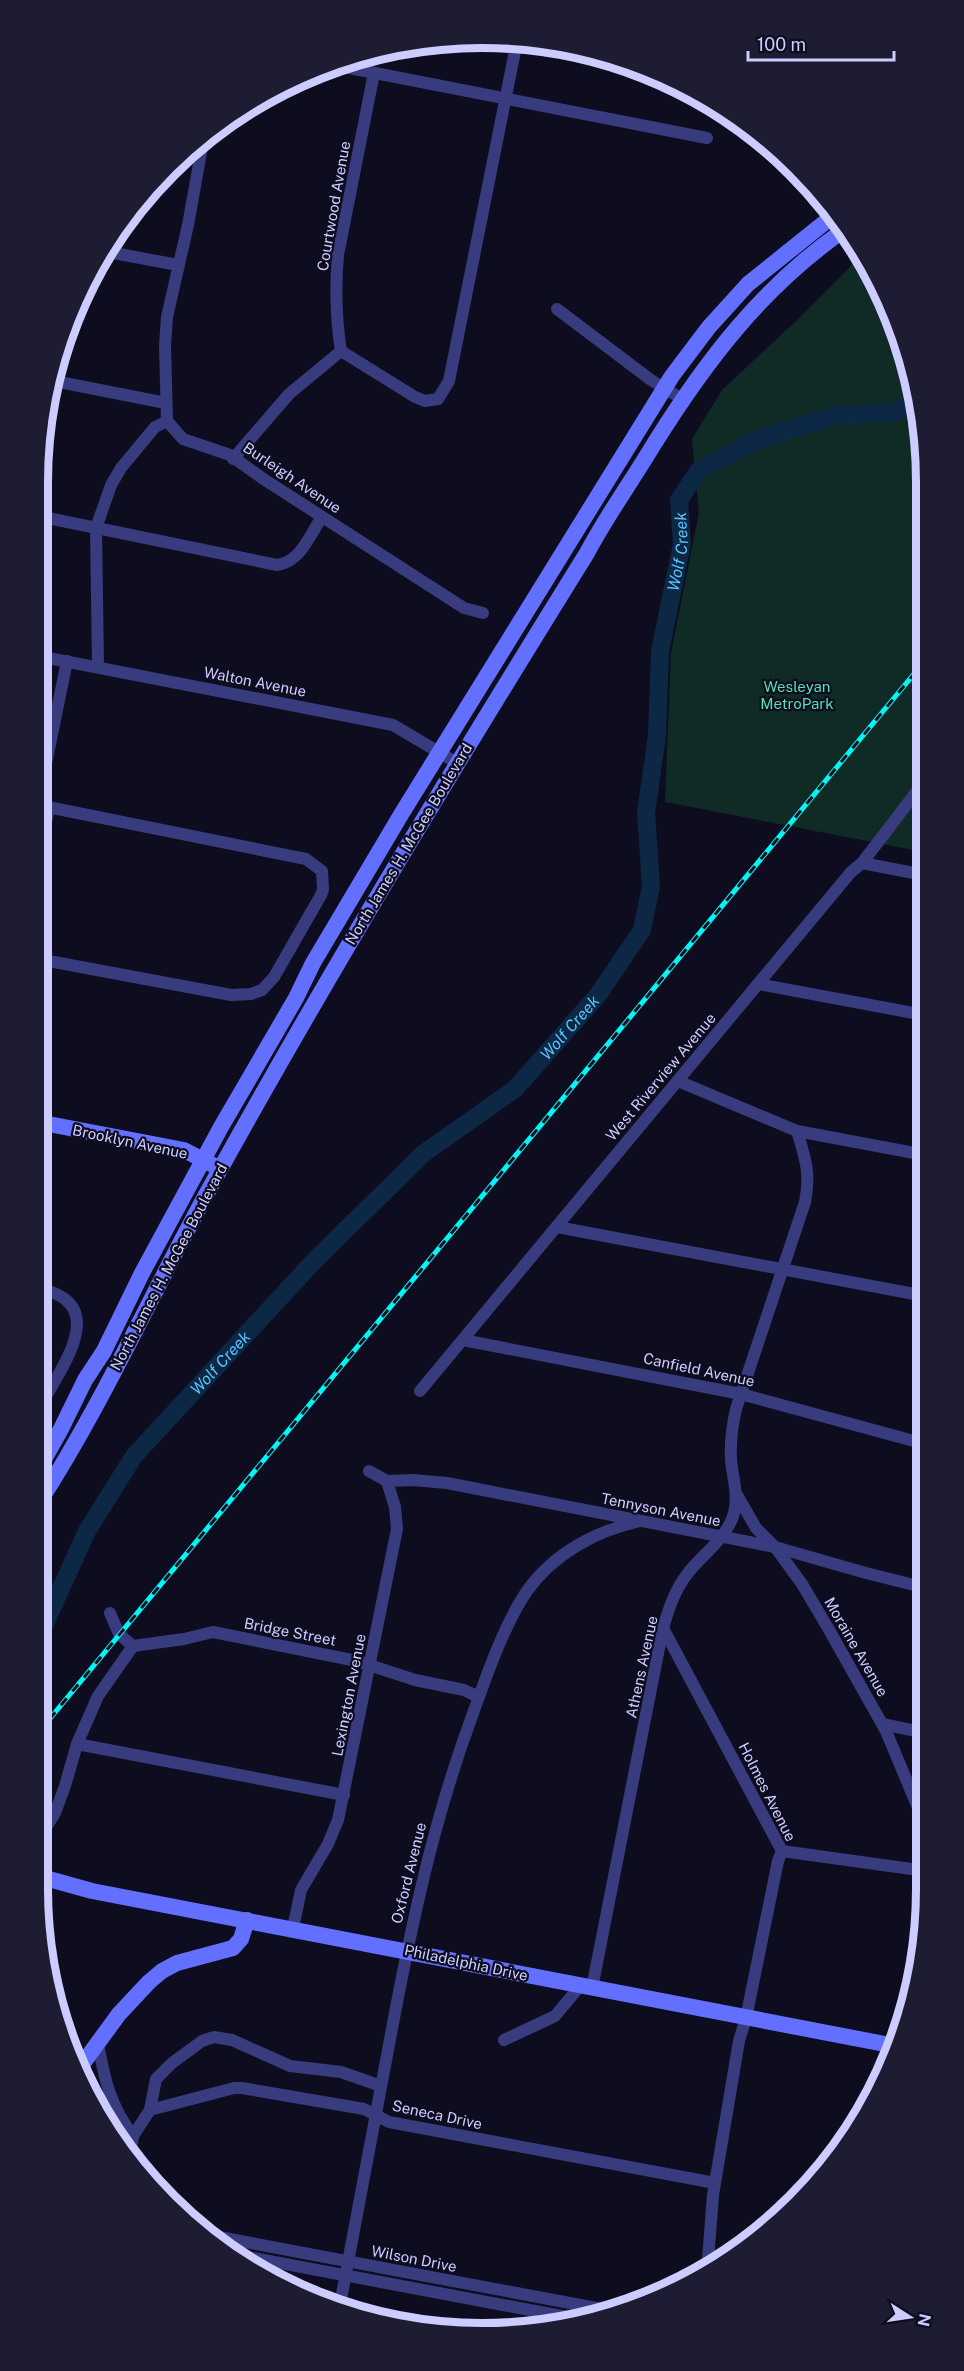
<svg xmlns="http://www.w3.org/2000/svg" width="964" height="2371" font-family="'Public Sans',sans-serif">
<rect width="100%" height="100%" fill="#0e0d20"/>
<path fill="#102a26" d="M860,254L881,286L923,424L924,852L665,802L671,653L699,512L692,439L722,390L796,321L848,269Z"/>
<g fill="none" stroke-linecap="round" stroke-linejoin="round">
<path stroke="#0c2845" stroke-width="18" id="s1" d="M38,1639L87,1531L134,1456L313,1262L424,1153L515,1089L598,995L642,930L651,886L646,813L657,736L660,651L682,544L679,500L699,470L759,439L839,415L893,413L916,402"/>
<g stroke="#383c7f" stroke-width="12">
<path d="M334,65L707,138"/>
<path d="M374,73L338,255C335,288 336,319 341,351L415,397L425,401L438,399L449,381L517,41"/>
<path d="M204,136L188,225L167,317L165,345L167,421L183,439L230,455L265,480L464,608L483,613"/>
<path d="M103,251L178,265"/>
<path d="M557,309L651,380L682,399"/>
<path d="M54,381L166,403"/>
<path d="M233,459L289,394L341,351"/>
<path d="M38,516L277,565C301,562 310,534 322,517"/>
<path d="M38,656L393,725L457,763"/>
<path d="M98,666L96,528L111,485L121,468L155,427L167,421"/>
<path d="M38,803L67,661"/>
<path d="M38,805L306,859L322,871L323,890L321,895L274,977L262,990L251,994L231,995L38,959"/>
<path d="M38,862L49,807"/>
<path d="M862,863L924,875"/>
<path d="M758,984L924,1015"/>
<path d="M678,1081L797,1131L925,1155"/>
<path d="M557,1227L925,1296"/>
<path d="M38,1288C114,1304 59,1370 38,1410"/>
<path d="M463,1340L741,1394L925,1444"/>
<path d="M420,1391L851,872L862,863L924,782"/>
<path d="M387,1481L413,1480L447,1483L775,1547L866,1573L926,1588"/>
<path d="M737,1495L756,1528L775,1547L802,1584L828,1628L886,1731L926,1827"/>
<path d="M110,1613L119,1634L133,1646L184,1639L213,1632L357,1661L415,1680L464,1690L479,1697"/>
<path d="M663,1628L782,1851"/>
<path d="M882,1724L926,1733"/>
<path d="M77,1744L344,1795"/>
<path d="M38,1840L55,1813L65,1786L77,1744L98,1696L133,1646"/>
<path d="M782,1851L926,1871"/>
<path d="M293,1928L301,1890L328,1844L338,1820L397,1529L395,1507L387,1481L369,1471"/>
<path d="M592,1988L663,1628C669,1608 675,1589 688,1573C702,1555 723,1541 732,1519C740,1498 733,1481 731,1460C730,1442 732,1426 736,1409L805,1202C811,1173 805,1158 797,1131"/>
<path d="M504,2040L555,2016L580,1986"/>
<path d="M98,2044C105,2081 110,2105 133,2136"/>
<path d="M150,2110L156,2079L172,2063L202,2041L214,2037L232,2040L290,2066L341,2072L381,2086"/>
<path d="M98,2112L123,2128"/>
<path d="M130,2157L133,2136L150,2110L234,2088H242L364,2109L389,2122L715,2183"/>
<path d="M214,2236L607,2310"/>
<path d="M237,2255L583,2320"/>
<path d="M707,2272L713,2195L739,2041L746,2018L778,1861L782,1851"/>
<path d="M339,2310C356,2218 373,2126 391,2034C411,1927 433,1822 471,1719C485,1680 504,1624 527,1591C554,1553 596,1531 640,1521"/>
</g>
<g stroke="#636fff" stroke-width="16">
<path d="M38,1122L184,1150L213,1165"/>
<path d="M38,1470L61,1429L85,1380L104,1351L142,1273L221,1127L296,998L313,963L402,813L672,376L709,327L748,284L834,215"/>
<path d="M38,1504C104,1402 153,1290 212,1184C330,970 458,761 587,553C607,515 632,481 654,444C706,361 762,287 844,230"/>
<path d="M38,1876L92,1891L895,2046"/>
<path d="M78,2070L119,2014L149,1982L162,1971L177,1963L233,1948L241,1939L247,1920"/>
</g>
<defs>
<path id="rail" d="M38,1733L923,663"/>
</defs>
<use href="#rail" stroke="#01f6f6" stroke-width="5"/>
<use href="#rail" stroke="#0e0d20" stroke-width="3" stroke-dasharray="9" stroke-linecap="butt"/>
</g>
<g text-anchor="middle" stroke-width="4.5" stroke-linejoin="round" paint-order="stroke">
<g font-size="15" fill="#cdccff" stroke="#0e0d20">
<text transform="translate(334 206) rotate(-80)" y="5">Courtwood Avenue</text>
<text transform="translate(292 478) rotate(34)" y="5">Burleigh Avenue</text>
<text transform="translate(255 682) rotate(11)" y="5">Walton Avenue</text>
<text transform="translate(409 844) rotate(-59)" y="5">North James H. McGee Boulevard</text>
<text transform="translate(661 1077) rotate(-50)" y="5">West Riverview Avenue</text>
<text transform="translate(130 1142) rotate(12)" y="5">Brooklyn Avenue</text>
<text transform="translate(169 1267) rotate(-62)" y="5">North James H. McGee Boulevard</text>
<text transform="translate(699 1370) rotate(12)" y="5">Canfield Avenue</text>
<text transform="translate(661 1510) rotate(11)" y="5">Tennyson Avenue</text>
<text transform="translate(290 1632) rotate(11)" y="5">Bridge Street</text>
<text transform="translate(856 1647) rotate(60)" y="5">Moraine Avenue</text>
<text transform="translate(642 1667) rotate(-78)" y="5">Athens Avenue</text>
<text transform="translate(349 1695) rotate(-79)" y="5">Lexington Avenue</text>
<text transform="translate(767 1792) rotate(63)" y="5">Holmes Avenue</text>
<text transform="translate(409 1873) rotate(-76)" y="5">Oxford Avenue</text>
<text transform="translate(466 1963) rotate(12)" y="5">Philadelphia Drive</text>
<text transform="translate(437 2115) rotate(12)" y="5">Seneca Drive</text>
<text transform="translate(414 2259) rotate(11)" y="5">Wilson Drive</text>
</g>
<g font-size="15" fill="#58deaf" stroke="#0e0d20">
<text x="797" y="692">Wesleyan<tspan x="797" dy="17">MetroPark</tspan></text>
</g>
<g font-size="16" font-style="italic" fill="#5ac4ff" stroke="#0e0d20">
<text dy="6" stroke="none"><textPath href="#s1" startOffset="1324">Wolf Creek</textPath></text>
<text dy="6" stroke="none"><textPath href="#s1" startOffset="820">Wolf Creek</textPath></text>
<text dy="6" stroke="none"><textPath href="#s1" startOffset="334">Wolf Creek</textPath></text>
</g>
</g>
<path d="M0 0H964V2371H0ZM482 48H482A434 434 0 0 1 916 482V1889A434 434 0 0 1 482 2323H482A434 434 0 0 1 48 1889V482A434 434 0 0 1 482 48Z" fill="#1d1c32" fill-rule="evenodd"/>
<path fill="none" stroke="#cdccff" stroke-width="8" d="M482 48H482A434 434 0 0 1 916 482V1889A434 434 0 0 1 482 2323H482A434 434 0 0 1 48 1889V482A434 434 0 0 1 482 48Z"/>
<g transform="translate(910 2317) rotate(102)" stroke="#0e0d20" stroke-width="4.5" paint-order="stroke">
<path d="M0-4.5L10 22L0 15L-10 22Z" fill="#cdccff"/>
<text y="-9" font-size="16" font-weight="bold" text-anchor="middle" fill="#cdccff">N</text>
</g>
<path d="M748 51v9h146v-9" fill="none" stroke="#cdccff" stroke-width="3"/>
<text x="757" y="51" font-size="18" fill="#cdccff" stroke="#0e0d20" stroke-width="4.5" paint-order="stroke">100 m</text>
</svg>
